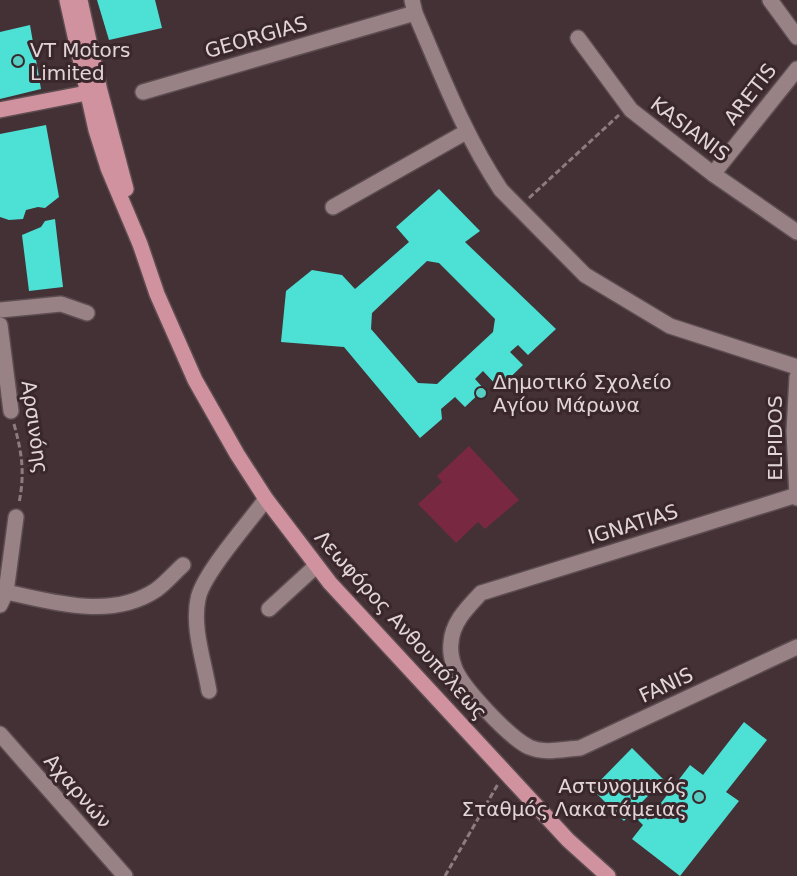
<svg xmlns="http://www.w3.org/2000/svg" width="797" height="876" font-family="'DejaVu Sans',sans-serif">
<rect width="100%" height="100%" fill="#433135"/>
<path fill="#782941" d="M469,446L519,500L485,529L478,522L456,543L418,504L442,482L437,476Z"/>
<g fill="#4de0d5" fill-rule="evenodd">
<path d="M97,0H155L162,28L109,40Z"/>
<path d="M30,25L41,89L0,99V32Z"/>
<path d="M46,125L59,197L45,208L38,207L26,210L23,219L9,220L0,217V134Z"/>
<path d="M439,189L480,231L465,242L556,329L528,355L518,345L510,352L523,365L499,388L483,371L475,379L484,389L465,407L455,397L441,409L442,419L420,438L344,347L281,342L286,291L312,270L342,275L355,289L409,242L396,227ZM427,261L439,263L495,319L493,332L437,384L418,383L371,329L372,313Z"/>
<path d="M55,219L63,287L29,291L22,235L41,227L45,221Z"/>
<path d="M744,722L767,740L726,792L739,801L680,876L632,839L643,825L631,813L624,821L592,789L632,748L664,780L636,808L648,820L690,765L703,775Z"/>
</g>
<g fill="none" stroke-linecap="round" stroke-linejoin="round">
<defs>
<g id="minor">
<path d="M412,0L415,13C441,73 464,135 501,190L585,275L670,326L797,367"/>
<path d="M770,0L797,37"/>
<path d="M578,38L631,110L713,174L797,232"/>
<path d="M143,92L415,13"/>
<path d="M713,174L797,69"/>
<path d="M333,207L466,132"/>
<path d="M0,310L61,304L87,313"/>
<path d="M0,325L11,411"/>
<path d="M797,377L794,431L797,498"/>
<path d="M797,495L481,593C468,607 452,622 451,643C450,650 452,660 454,666C460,686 510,738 529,747C545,754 563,749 580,748L797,647"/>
<path d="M6,592C54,602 111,620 156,590C166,583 174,573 183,565"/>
<path d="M0,605L6,592L16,517"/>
<path d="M269,609L316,566"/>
<path d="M209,691C204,661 192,628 198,599C202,575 250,521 266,499"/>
<path d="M0,734L125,876"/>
</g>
<g id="major">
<path d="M67,0L96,130L108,168L140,244L157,294L195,380L237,454L266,499L330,583L568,840L608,876"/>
<path d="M80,0L100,91L126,189"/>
<path d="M0,110L97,91"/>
</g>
</defs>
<use href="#minor" stroke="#5d4d51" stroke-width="18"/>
<use href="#major" stroke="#5d4d51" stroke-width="18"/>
<g stroke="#8c7c7f" stroke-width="3" stroke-dasharray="6 3" stroke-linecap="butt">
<path d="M529,198L619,115"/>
<path d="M14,424C22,453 25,473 19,503"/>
<path d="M445,876L498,784"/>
</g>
<use href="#minor" stroke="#988286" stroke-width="15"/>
<use href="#major" stroke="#d1929f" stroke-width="15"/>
</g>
<g fill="#56cec4" stroke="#39272b" stroke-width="2">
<circle cx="18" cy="61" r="6"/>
<circle cx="481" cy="393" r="6"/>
<circle cx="699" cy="797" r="6"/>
</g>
<g text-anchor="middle" stroke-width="6" stroke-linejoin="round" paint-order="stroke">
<g font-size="20" fill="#e2d5d8" stroke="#39272b">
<text transform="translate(256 37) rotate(-16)" y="7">GEORGIAS</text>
<text transform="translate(750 94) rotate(-52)" y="7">ARETIS</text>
<text transform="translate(690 129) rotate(37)" y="7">KASIANIS</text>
<text transform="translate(35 427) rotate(82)" y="7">Αρσινόης</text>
<text transform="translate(775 438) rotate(-90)" y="7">ELPIDOS</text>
<text transform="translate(633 524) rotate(-17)" y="7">IGNATIAS</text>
<text transform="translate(401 625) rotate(48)" y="7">Λεωφόρος Ανθουπόλεως</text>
<text transform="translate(666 685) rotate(-25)" y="7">FANIS</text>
<text transform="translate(78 791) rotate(49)" y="7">Αχαρνών</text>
</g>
<g font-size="20" fill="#e2d5d8" stroke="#39272b" text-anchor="start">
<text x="30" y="57">VT Motors<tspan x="30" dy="23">Limited</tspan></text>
<text x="493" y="389">Δημοτικό Σχολείο<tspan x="493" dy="23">Αγίου Μάρωνα</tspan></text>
<text x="687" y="793" text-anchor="end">Αστυνομικός<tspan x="687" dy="23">Σταθμός Λακατάμειας</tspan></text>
</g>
</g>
</svg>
